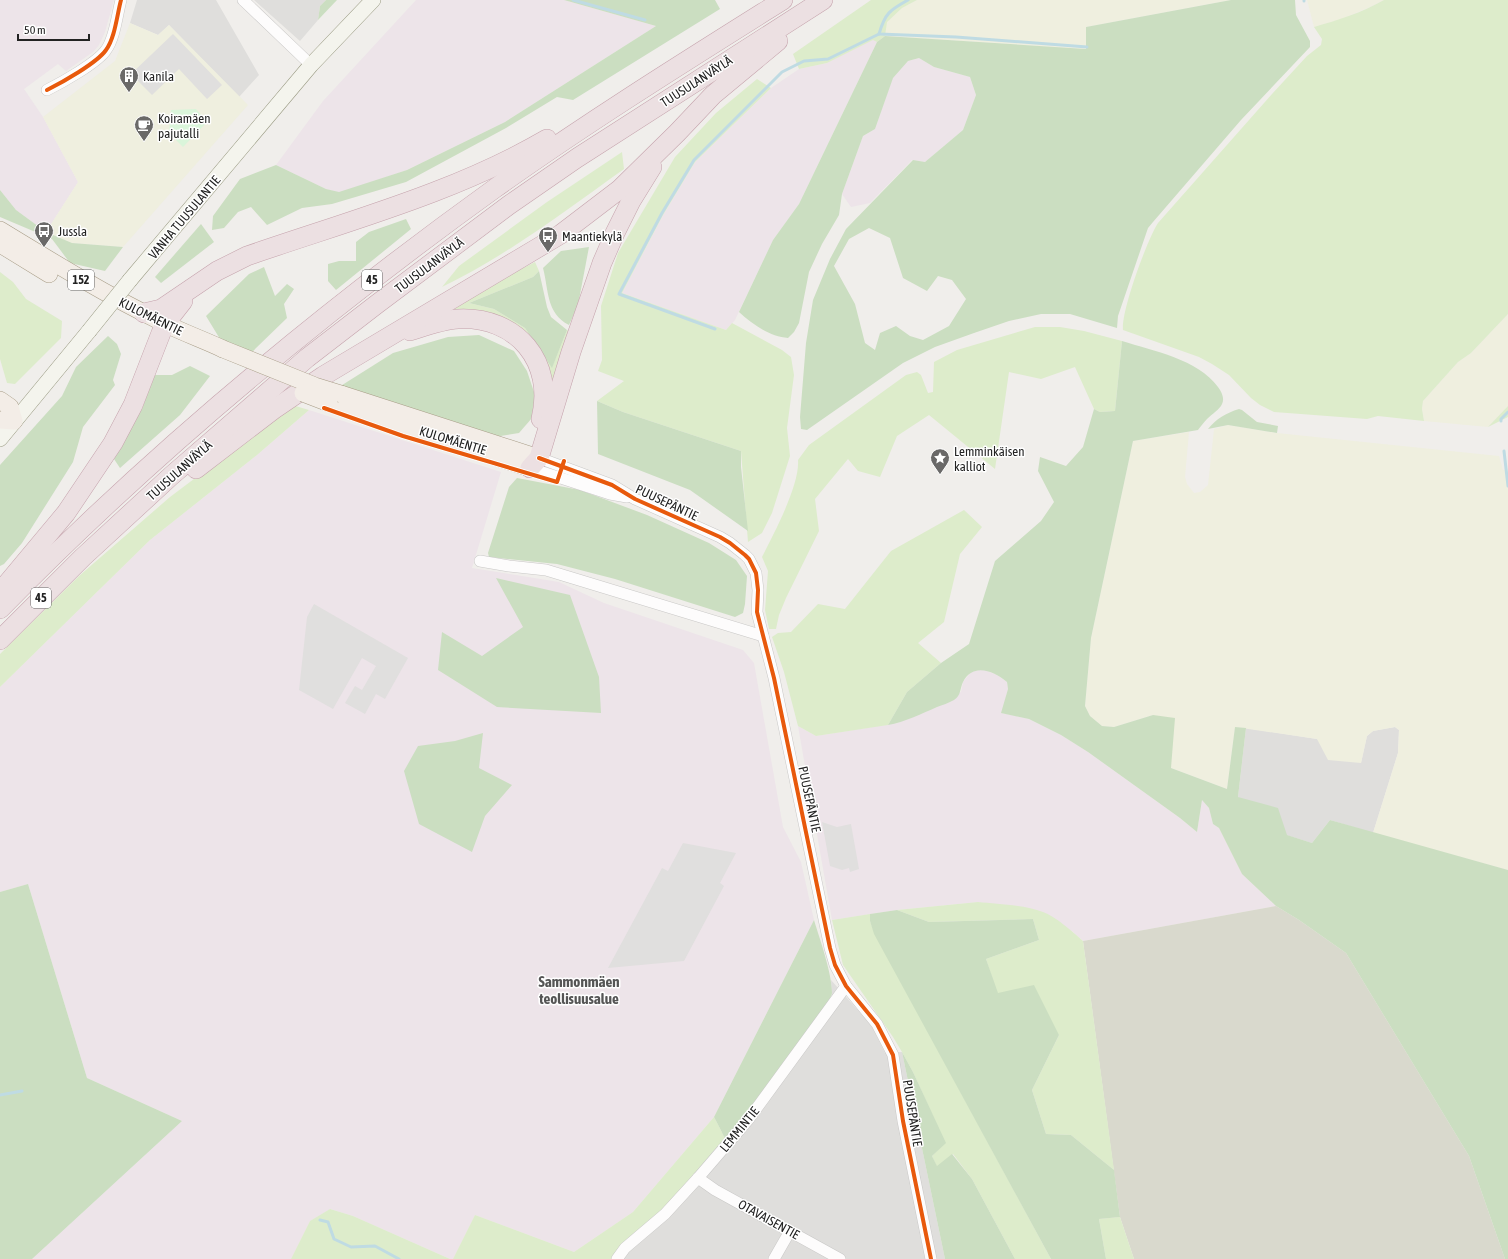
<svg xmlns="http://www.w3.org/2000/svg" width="1508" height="1259" font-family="'Asap Condensed',sans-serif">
<rect width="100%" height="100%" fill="#f0eeeb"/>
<g fill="#dfdedc">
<path d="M137,0H216L259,75L239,97L169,25L158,35L130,23Z"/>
<path d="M254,0H326L320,6L318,20L300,41Z"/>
<path d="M1395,727L1399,730L1398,753L1373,833L1330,820L1312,843L1286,835L1238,797L1246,728L1317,739L1361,763L1367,736L1373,731Z"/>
<path d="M831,980L871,1025L885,1053L902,1052L945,1259H613L814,1024L832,995Z"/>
</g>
<g fill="#ede4e9">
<path d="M0,0H114L105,32L99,45L93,52L66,71L58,64L24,89L43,117L78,182L46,232L16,210L0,190Z"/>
<path d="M416,0H564L656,26L505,122L407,170L339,193L326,189L276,165L323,101Z"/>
<path d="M874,39L877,42L799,204L773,240L735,320L726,330L622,293L663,215L695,162L771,88L799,69L827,63Z"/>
<path d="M919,58L934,67L970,77L976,95L963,130L925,162L912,160L870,203L851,207L842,194L863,136L875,129L893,77L908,61Z"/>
<path d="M309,410L501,472L472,568L559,582L604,603L743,650L754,663L783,827L801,862L814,920L714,1117L633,1212L574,1252L475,1215L453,1259H450L353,1216L330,1209L310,1221L291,1259H32L182,1121L87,1078L28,884L0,892V687L150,540L257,455Z"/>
<path d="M983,669L997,675L1007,682L1008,689L1002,713L1029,719L1061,735L1088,752L1180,818L1197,832L1202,800L1209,808L1213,824L1219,828L1242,874L1276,906L1083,941L1072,931L978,902L897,910L832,920L798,726L816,736L898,723L961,692L963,682L971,672Z"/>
</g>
<path fill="#d9d9cd" d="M1276,906L1299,920L1346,953L1469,1156L1505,1259H1134L1120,1217L1083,941Z"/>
<g fill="#efefdf">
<path d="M917,0H1231L1086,27V49L885,36L886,22L902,8Z"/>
<path d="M1307,0H1384L1370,7L1342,19L1314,27Z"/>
<path d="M130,23L158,35L169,25L248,105L123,247L72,243L46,232L78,182L43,117L115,61Z"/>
<path d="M1508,314V406L1488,427L1424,421L1422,409L1423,401L1458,362L1471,353Z"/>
<path d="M1228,425L1277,433L1499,456L1503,470H1508V870L1373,833L1398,753L1399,730L1395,727L1373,731L1367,736L1361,763L1328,760L1317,739L1235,727L1227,789L1171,768L1153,715L1114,727L1102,726L1090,716L1085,706L1091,638L1133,441L1189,432L1185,477L1187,484L1194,493L1200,492L1208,485L1214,429Z"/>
</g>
<g fill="#ddeccb">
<path d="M871,0H917L902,8L887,22L885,36L877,42L873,40L827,63L799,69L793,54Z"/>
<path d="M1384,0H1508V314L1471,353L1458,362L1423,401L1422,409L1424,421L1378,416L1367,419L1274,412L1260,405L1251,398L1229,375L1212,364L1199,357L1123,330C1121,311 1147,240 1158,223L1272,94L1307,56L1321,45L1322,39L1314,27C1338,20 1361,13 1384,0Z"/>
<path d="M757,79L771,88L695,162L663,215L622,293L726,330L732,323L782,350L791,357L794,375L787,428L790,456L772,513L762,533L748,542L741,451L623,412L597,401L624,381L598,371L602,360L601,306L618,253L675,157L716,113Z"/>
<path d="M622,152L624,169C565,211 508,255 442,287L459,266L547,202Z"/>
<path d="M535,262L539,271L533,277L469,303L494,309L525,328L552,367L567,330L573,332L553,400L516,331L423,323L472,294Z"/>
<path d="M0,272L13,282L26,299L62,321L61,338L15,384L7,383L0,359Z"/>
<path d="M1035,327H1060L1084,331L1122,341L1115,411L1100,412L1094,409L1075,367L1041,379L1009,372L995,469L929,415L897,436L880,477L858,471L848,459L815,499L819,531L786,598L779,615L776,629H769L765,610L768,571L762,557C774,533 800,485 798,460L809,445L906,375L917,372L921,375L928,393L933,392L934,362L957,350Z"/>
<path d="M292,405L309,410L257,455L150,540L0,687V654L79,576L170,497Z"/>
<path d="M1508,406V417L1488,427Z"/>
<path d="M964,510L982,527L960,554L944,622L918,643L941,663L907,692L888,725L816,736L798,726L784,672L772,637L778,633L791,632L818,604L845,609L891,551Z"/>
<path d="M978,902C997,904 1025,905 1043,912C1055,916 1073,932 1083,941L1114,1170L1071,1135L1046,1134L1032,1090L1059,1035L997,993L986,959L1039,940L1033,919L929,922L897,910Z"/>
<path d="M870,914V921L875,934L1051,1259H1015L972,1179L953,1154L937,1167L932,1156L945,1143L913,1072L902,1052L893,1037L843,965L832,920Z"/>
<path d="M714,1117L727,1142L668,1204L613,1259H453L475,1215L574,1252L633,1212Z"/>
<path d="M330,1209L353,1216L450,1259H291L310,1221Z"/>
<path d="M1120,1217L1134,1259H1106L1099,1219Z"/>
</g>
<g fill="#cbdec1" fill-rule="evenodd">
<path d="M326,0H337L318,20L320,6Z"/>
<path d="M564,0H715L720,9L573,100L557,97L506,128L406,182L332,204L302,208L267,225L251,207L238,212L224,228L212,230L213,216L240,179L276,165L326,189L339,192L407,170L505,122L656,26Z"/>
<path d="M1231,0H1295L1296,15L1310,41V47L1241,120L1153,222L1148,228L1118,316L1117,328L1070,314H1041L1009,321L974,333L935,347L903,363L807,430L801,429L800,417L806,343L813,300L830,259L846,229L913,160L925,162L963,130L976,95L970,77L934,67L919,58L908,61L893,78L875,129L863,136L842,194L839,215L822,244L809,272L799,323L794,332L788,338C770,337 752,324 739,312L773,240L799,204L877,42L885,36L1086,49V27ZM869,228L890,238L903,278L927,291L938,276L952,280L966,299L949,326L923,340L910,336L896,326L880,333L875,350L865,343L855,304L834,266L849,239Z"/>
<path d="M0,190L16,210L46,232L72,243L123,247L105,271L70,263L52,239L0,217Z"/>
<path d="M406,219L411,229L336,290L328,281V264L339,261H356V242L369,232Z"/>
<path d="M201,224L214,242L161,283L155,277Z"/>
<path d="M589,247L578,305L569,325C546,313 549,291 543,268L561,251Z"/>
<path d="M264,267L275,296L287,284L294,289L284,304L287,318L251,353L220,339L206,316L249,274Z"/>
<path d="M539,271L547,307L551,317L567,330L552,368L525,328L494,309L469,303L533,277Z"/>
<path d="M479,335L514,351L527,371L535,395L532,418L519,433L494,437L339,387L393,353L448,337Z"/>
<path d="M108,336L117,344L121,354L113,380L115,385L83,427L73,462L22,543L4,564L0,566V465L62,396L76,367Z"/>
<path d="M1122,341C1153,351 1198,359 1218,387C1221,391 1225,398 1222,404C1220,409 1212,414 1207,419C1204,422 1201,426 1198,430L1133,441L1091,638L1085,706L1090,716L1102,726L1114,727L1153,715L1175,718L1171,768L1227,789L1235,727L1246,728L1238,797L1278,808L1287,835L1312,843L1330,820L1508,870V1259H1505L1469,1156L1346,953L1299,920L1276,906L1242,874L1219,828L1213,824L1209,808L1202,800L1197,832L1180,818L1088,752L1061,735L1029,719L1001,713L1008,689L1007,682C994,671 973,662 963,682C960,688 961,696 954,700C949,703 942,705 937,707C921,714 905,722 888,725L907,692L941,663L969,644L995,561L1041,521L1054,502L1038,471L1040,457L1066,466L1083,447L1094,409L1100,412L1115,411Z"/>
<path d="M190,366L210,376L180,415L120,468L114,459L142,409L154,375H172Z"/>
<path d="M597,401L623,412L741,451V467L748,531L690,490L598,454Z"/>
<path d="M1239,409L1242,410L1257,422L1278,426L1277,433L1228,425L1208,429C1216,419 1226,413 1239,409Z"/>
<path d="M517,478L580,490L647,515L709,543L736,560L747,576L745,604L743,613L735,617L615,579L557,564L489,557L488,553L509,487Z"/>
<path d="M496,578L570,595L599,677L601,713L497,707L438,670L442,632L482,656L523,627Z"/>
<path d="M483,733L479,768L512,785L485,816L472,852L419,824L404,771L418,746L455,741Z"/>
<path d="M28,884L87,1078L182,1121L32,1259H0V892Z"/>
<path d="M897,910L929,922L1033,919L1039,940L986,959L998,993L1034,985L1059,1035L1032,1090L1046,1134L1071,1135L1114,1170L1120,1217L1099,1219L1106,1259H1051L874,934L870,921V914Z"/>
<path d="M814,920C820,940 832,973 832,993C832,1005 741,1123 727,1142L714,1117Z"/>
<path d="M902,1052L913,1072L946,1143L932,1156L937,1166L952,1154L972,1179L1015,1259H945Z"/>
</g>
<path fill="#daf5da" d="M196,109L207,122L183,147L169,133L171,110Z"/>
<g fill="#e0dfde">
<path d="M173,34L222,85L207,99L179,69L152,95L131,74Z"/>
<path d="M314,604L408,658L385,699L376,694L365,714L345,703L355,686L362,690L376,666L362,658L333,709L299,690L307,617Z"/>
<path d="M822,822L837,827L851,824L859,869L850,872L849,868L842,870L830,866Z"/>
<path d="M683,843L736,853L720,883L724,886L684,961L608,968L662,868L668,871Z"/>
</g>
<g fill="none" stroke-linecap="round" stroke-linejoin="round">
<g stroke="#bfdbe3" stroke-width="3">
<path d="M573,0L645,20"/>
<path d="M1304,0V1"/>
<path d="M879,34L956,37L1087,47"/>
<path d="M715,329L619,294L662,213L694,160L782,72L804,61L828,59L879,34C885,13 890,10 908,0"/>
<path d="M1501,421V419L1508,412"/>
<path d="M1504,451L1508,486"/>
<path d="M0,1095L22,1091"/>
<path d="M320,1220L328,1222L334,1239L351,1247L375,1246L399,1259"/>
</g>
<defs>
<g id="minor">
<path d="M243,0L311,65"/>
<path d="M47,90C61,83 97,63 106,50C115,38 117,15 121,0"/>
<path d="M539,458L612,485L635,499L720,537L730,543L745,555L749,559L756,573L758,590L757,612L774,678L830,948L835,965L846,986L877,1024L893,1055L903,1121L931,1259"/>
<path d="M530,468L610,494L627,497"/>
<path d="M480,561L509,566L546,570L763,636"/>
<path d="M698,1178L715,1190L840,1259"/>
<path d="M617,1259L625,1248L665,1214L698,1178L748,1120L846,986"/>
<path d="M774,1259L790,1231"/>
</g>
<g id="secondary">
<path d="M130,280L311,65L373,0"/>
<path d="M0,439L89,331"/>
</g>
<g id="primary">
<path d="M0,230C54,263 108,296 164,323C184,333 204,340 223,349"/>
<path d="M0,244L49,274"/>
<path d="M341,394L539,458"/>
<path d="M0,400L10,407L14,421L0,420"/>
<path d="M329,403L530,468"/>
</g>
<g id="motorway">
<path d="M144,313L161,309L217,271L247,256C348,221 454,193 547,139"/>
<path d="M410,331C426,326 442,320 458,319C517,316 555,362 541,419"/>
<path d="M530,468L539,458L571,352L602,263L615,233L631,201L652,167"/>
<path d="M196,469L273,410L323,376L561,234L620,189L677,133L713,95L778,41"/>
<path d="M0,592L66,513L113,443L133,405L161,333L165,324L183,301"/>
<path d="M0,609C152,454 319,315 494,189C588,122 686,61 783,0"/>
<path d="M0,640L83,557L171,476L307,358L377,304L509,205L577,158L823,0"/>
</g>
</defs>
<use href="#minor" stroke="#c9c8c7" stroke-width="12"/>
<use href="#secondary" stroke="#999a82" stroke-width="16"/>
<use href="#primary" stroke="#a79c86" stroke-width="18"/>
<use href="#motorway" stroke="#c5a2ac" stroke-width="20"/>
<use href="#minor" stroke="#fdfcfc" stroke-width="11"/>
<use href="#secondary" stroke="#f4f4ed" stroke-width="15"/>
<use href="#primary" stroke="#f3ede7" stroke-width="17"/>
<use href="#motorway" stroke="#ece0e2" stroke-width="19"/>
<defs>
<path id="secondary-bridge" d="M89,331L130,280"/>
<g id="primary-bridge">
<path d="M223,349L315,386L341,394"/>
<path d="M303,393L329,403"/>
</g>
</defs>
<use href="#secondary-bridge" stroke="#999a82" stroke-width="16" stroke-linecap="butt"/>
<use href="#primary-bridge" stroke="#a79c86" stroke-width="18" stroke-linecap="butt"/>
<use href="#secondary-bridge" stroke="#f4f4ed" stroke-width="15"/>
<use href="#primary-bridge" stroke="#f3ede7" stroke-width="17"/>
<defs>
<g id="cycleway">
<path d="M47,90C61,83 97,63 106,50C115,38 117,15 121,0"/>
<path d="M324,408L403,436L557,482L564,461"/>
<path d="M539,458L612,485L635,499L720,537L730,543L745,555L749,559L756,573L758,590L757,612L774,678L830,948L835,965L846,986L877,1024L893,1055L903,1121L931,1259"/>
</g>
</defs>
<use href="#cycleway" stroke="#fff" stroke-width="6"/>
<use href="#cycleway" stroke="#e8590c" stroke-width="4"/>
</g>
<defs>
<symbol id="building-pin" viewBox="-11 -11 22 30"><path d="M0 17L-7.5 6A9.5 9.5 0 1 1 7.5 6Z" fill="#6a6968" stroke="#fff"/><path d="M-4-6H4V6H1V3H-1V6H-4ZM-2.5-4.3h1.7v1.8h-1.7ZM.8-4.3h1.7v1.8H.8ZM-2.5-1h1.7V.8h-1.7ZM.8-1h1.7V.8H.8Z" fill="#fff"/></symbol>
<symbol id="cafe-pin" viewBox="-11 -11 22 30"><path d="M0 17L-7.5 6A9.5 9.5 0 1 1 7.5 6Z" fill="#6a6968" stroke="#fff"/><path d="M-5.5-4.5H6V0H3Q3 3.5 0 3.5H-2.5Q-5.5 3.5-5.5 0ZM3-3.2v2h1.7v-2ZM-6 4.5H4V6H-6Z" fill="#fff"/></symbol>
<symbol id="bus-pin" viewBox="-11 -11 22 30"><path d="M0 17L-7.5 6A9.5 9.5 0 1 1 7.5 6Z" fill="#6a6968" stroke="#fff"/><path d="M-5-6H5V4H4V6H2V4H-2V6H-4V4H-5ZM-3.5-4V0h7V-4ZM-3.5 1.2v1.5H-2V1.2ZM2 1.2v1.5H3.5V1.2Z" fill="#fff"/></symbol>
<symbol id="sight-pin" viewBox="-11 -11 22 30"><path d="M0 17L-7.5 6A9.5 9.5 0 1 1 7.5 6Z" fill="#6a6968" stroke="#fff"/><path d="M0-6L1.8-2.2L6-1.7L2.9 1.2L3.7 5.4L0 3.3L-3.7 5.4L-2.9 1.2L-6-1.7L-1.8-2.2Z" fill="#fff"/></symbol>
</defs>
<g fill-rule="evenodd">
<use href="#building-pin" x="118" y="65" width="22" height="30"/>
<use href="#cafe-pin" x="133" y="114" width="22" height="30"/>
<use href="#bus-pin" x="33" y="220" width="22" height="30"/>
<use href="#bus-pin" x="537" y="225" width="22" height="30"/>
<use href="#sight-pin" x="929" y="447" width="22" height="30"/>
</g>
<g text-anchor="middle" stroke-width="3" stroke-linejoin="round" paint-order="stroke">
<g fill="#fff" stroke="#646464" stroke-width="1">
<rect x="68" y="270" width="26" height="20" rx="3"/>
<rect x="362" y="270" width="20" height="20" rx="3"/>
<rect x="31" y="588" width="20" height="20" rx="3"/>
</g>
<g font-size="12" font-weight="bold" fill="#222">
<text x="81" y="284">152</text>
<text x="372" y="284">45</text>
<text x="41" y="602">45</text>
</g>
<g font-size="13" fill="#222" stroke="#fff" text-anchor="start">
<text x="143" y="81">Kanila</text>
<text x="158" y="123">Koiramäen<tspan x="158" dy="15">pajutalli</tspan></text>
<text x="58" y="236">Jussla</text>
<text x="562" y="241">Maantiekylä</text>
<text x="954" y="456">Lemminkäisen<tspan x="954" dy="15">kalliot</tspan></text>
</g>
<g font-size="13" fill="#222" stroke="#fff">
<text transform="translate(696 81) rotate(-33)" y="5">TUUSULANVÄYLÄ</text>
<text transform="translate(184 217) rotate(-50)" y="5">VANHA TUUSULANTIE</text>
<text transform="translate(429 265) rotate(-37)" y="5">TUUSULANVÄYLÄ</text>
<text transform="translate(151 316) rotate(26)" y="5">KULOMÄENTIE</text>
<text transform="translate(453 440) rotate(17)" y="5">KULOMÄENTIE</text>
<text transform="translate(179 470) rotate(-42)" y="5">TUUSULANVÄYLÄ</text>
<text transform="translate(667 502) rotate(25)" y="5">PUUSEPÄNTIE</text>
<text transform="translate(810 799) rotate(78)" y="5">PUUSEPÄNTIE</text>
<text transform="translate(913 1113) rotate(81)" y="5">PUUSEPÄNTIE</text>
<text transform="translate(739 1129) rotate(-51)" y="5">LEMMINTIE</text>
<text transform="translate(769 1219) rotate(29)" y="5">OTAVAISENTIE</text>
</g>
<g font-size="15" font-weight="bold" fill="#555" stroke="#fff">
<text x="579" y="987">Sammonmäen<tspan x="579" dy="17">teollisuusalue</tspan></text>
</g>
</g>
<path d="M18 34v6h71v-6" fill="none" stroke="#222222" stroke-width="2"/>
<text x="24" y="34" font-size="12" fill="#222222" stroke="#ffffff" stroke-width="3" paint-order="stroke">50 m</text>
</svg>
